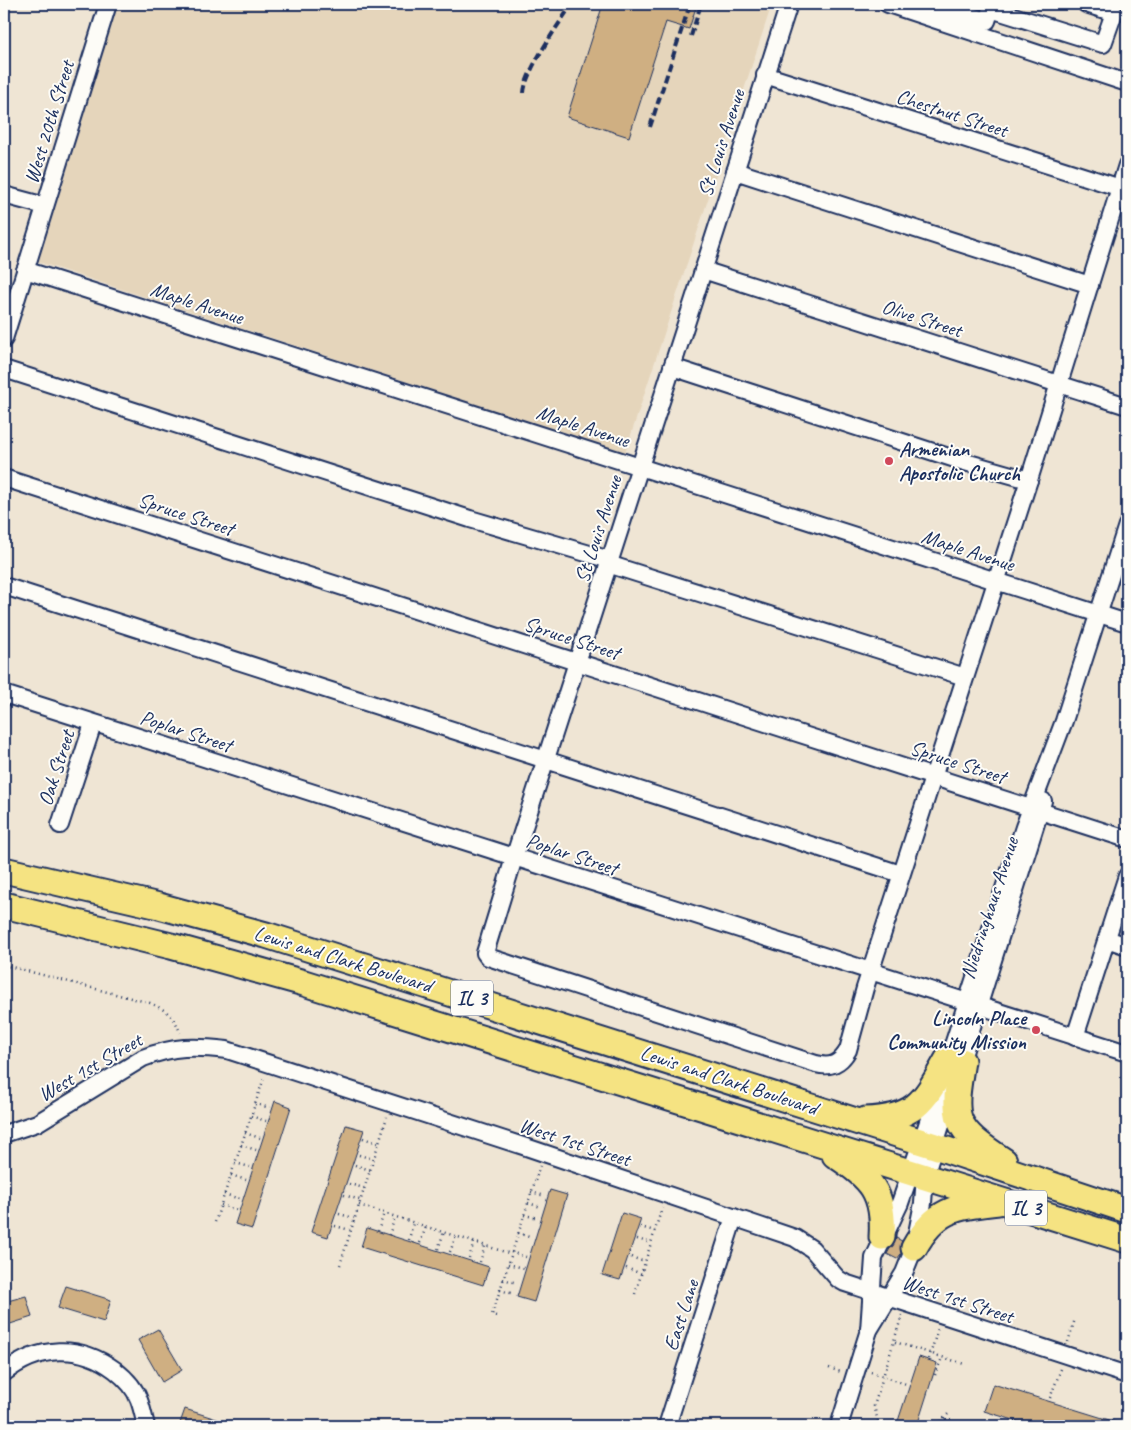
<svg xmlns="http://www.w3.org/2000/svg" width="1131" height="1430" font-family="Caveat,sans-serif">
<rect width="100%" height="100%" fill="#efe5d4"/>
<filter id="ink" filterUnits="userSpaceOnUse"><feTurbulence type="fractalNoise" baseFrequency=".02" numOctaves="2"/><feDisplacementMap in="SourceGraphic" scale="10" xChannelSelector="R" yChannelSelector="G"/><feConvolveMatrix kernelMatrix="1 2 1 2 8 2 1 2 1" color-interpolation-filters="sRGB"/></filter>
<g filter="url(#ink)">
<path fill="#e5d5bb" d="M118,4H772L625,453L38,262Z"/>
<g fill="#cfaf82" stroke="#1b2f5e">
<path d="M603,4H697L689,29L666,22L629,137L567,117Z"/>
<path d="M275,1101L291,1107L252,1229L235,1224Z"/>
<path d="M346,1125L364,1130L328,1237L311,1232Z"/>
<path d="M550,1190L567,1195L534,1302L517,1297Z"/>
<path d="M622,1213L641,1219L620,1280L602,1275Z"/>
<path d="M367,1228L489,1267L483,1285L361,1247Z"/>
<path d="M896,1238L902,1241L901,1254L897,1259L887,1254Z"/>
<path d="M66,1286L111,1300L104,1322L58,1308Z"/>
<path d="M26,1296L32,1317L4,1326V1302Z"/>
<path d="M158,1329L182,1370L162,1382L138,1340Z"/>
<path d="M919,1357L937,1363L917,1426H914L898,1421Z"/>
<path d="M993,1384L1122,1424L1121,1426H1033L984,1411Z"/>
<path d="M185,1409L232,1424V1426H179Z"/>
</g>
<g fill="none" stroke-linecap="round" stroke-linejoin="round">
<defs>
<g id="minor">
<path d="M789,4L514,858L485,953L488,957L816,1064C831,1068 840,1064 848,1050L865,988L1029,480L1127,165"/>
<path d="M888,4L1127,83"/>
<path d="M933,4L951,10"/>
<path d="M953,4L951,10L987,21L991,9L1103,44L1114,13L1086,4"/>
<path d="M765,75L1127,190"/>
<path d="M735,171L1090,285"/>
<path d="M4,195L45,206"/>
<path d="M25,270L1127,623"/>
<path d="M703,270L1127,406"/>
<path d="M4,339L108,4"/>
<path d="M672,367L958,460L1029,480"/>
<path d="M4,369L470,519L610,560"/>
<path d="M4,478L1127,839"/>
<path d="M608,564L965,677"/>
<path d="M4,586L901,874"/>
<path d="M4,694L1127,1053"/>
<path d="M60,825L93,724"/>
<path d="M1107,939L1127,946"/>
<path d="M1075,1037L1127,876"/>
<path d="M4,1134L37,1123L143,1058C174,1046 194,1046 227,1050L523,1146L795,1238L812,1249L838,1279L845,1283L1127,1375"/>
<path d="M869,1330L874,1258L900,1203L926,1128L1024,827L1064,721L1127,525"/>
<path d="M4,1373C38,1346 79,1343 115,1370C124,1377 135,1388 139,1400C142,1408 144,1418 146,1426"/>
<path d="M667,1426L734,1217"/>
<path d="M839,1426L869,1330L904,1273L914,1248L923,1203L925,1176L1043,801"/>
</g>
<g id="highway">
<path d="M4,870L159,906L266,935L935,1146L1127,1210"/>
<path d="M4,905L171,946L304,983L1127,1240"/>
<path d="M962,1061C952,1120 952,1127 1004,1161"/>
<path d="M866,1120C919,1118 925,1099 949,1057"/>
<path d="M835,1155C871,1178 885,1193 882,1237"/>
<path d="M914,1248C936,1208 956,1207 998,1202"/>
</g>
</defs>
<use href="#minor" stroke="#1b2f5e" stroke-width="20"/>
<use href="#highway" stroke="#1b2f5e" stroke-width="29"/>
<g stroke="#1b2f5e" stroke-width="2.5" stroke-dasharray="1 4" stroke-linecap="butt">
<path d="M4,965L150,1003C166,1010 175,1016 180,1033"/>
<path d="M255,1104L270,1108"/>
<path d="M251,1116L266,1121"/>
<path d="M245,1133L260,1138"/>
<path d="M363,1138L378,1143"/>
<path d="M241,1145L256,1150"/>
<path d="M359,1155L373,1159"/>
<path d="M235,1163L250,1167"/>
<path d="M355,1165L370,1170"/>
<path d="M231,1175L246,1180"/>
<path d="M349,1184L364,1188"/>
<path d="M531,1192L545,1196"/>
<path d="M224,1194L240,1199"/>
<path d="M344,1195L360,1200"/>
<path d="M528,1203L541,1207"/>
<path d="M221,1205L236,1210"/>
<path d="M359,1205L511,1254"/>
<path d="M339,1214L354,1218"/>
<path d="M524,1215L538,1218"/>
<path d="M215,1222L264,1078"/>
<path d="M335,1226L350,1230"/>
<path d="M640,1227L655,1231"/>
<path d="M378,1231L384,1213"/>
<path d="M518,1233L532,1238"/>
<path d="M389,1235L395,1217"/>
<path d="M637,1239L651,1243"/>
<path d="M409,1240L413,1223"/>
<path d="M420,1243L426,1227"/>
<path d="M438,1249L444,1232"/>
<path d="M450,1252L456,1236"/>
<path d="M511,1252L526,1257"/>
<path d="M631,1257L645,1262"/>
<path d="M469,1258L474,1242"/>
<path d="M480,1262L485,1246"/>
<path d="M508,1264L524,1268"/>
<path d="M340,1265L387,1117"/>
<path d="M626,1268L642,1274"/>
<path d="M503,1279L517,1283"/>
<path d="M500,1290L514,1294"/>
<path d="M635,1294L662,1208"/>
<path d="M496,1316L492,1315L540,1166"/>
<path d="M895,1342L964,1364"/>
<path d="M1068,1342L1075,1319"/>
<path d="M929,1359L938,1328"/>
<path d="M829,1368L841,1372"/>
<path d="M871,1372L909,1385"/>
<path d="M935,1375L942,1358"/>
<path d="M1050,1398L1061,1369"/>
<path d="M879,1426L874,1406L902,1315"/>
<path d="M905,1426L906,1424"/>
<path d="M931,1426L941,1421L950,1412"/>
<path d="M969,1426V1424"/>
<path d="M1124,1426L1127,1414"/>
</g>
<use href="#minor" stroke="#fdfcf7" stroke-width="16"/>
<use href="#highway" stroke="#f5e382" stroke-width="25"/>
<g stroke="#1b2f5e" stroke-width="4" stroke-dasharray="8 4" stroke-linecap="butt">
<path d="M691,36L701,4"/>
<path d="M524,93C525,71 559,24 572,4"/>
<path d="M650,127L690,4"/>
</g>
</g>
</g>
<g fill="#d1495b" stroke="#fdfcf7" stroke-width="2">
<circle cx="889" cy="461" r="5"/>
<circle cx="1036" cy="1030" r="5"/>
</g>
<g text-anchor="middle" stroke-width="4" stroke-linejoin="round" paint-order="stroke">
<g fill="#fdfcf7" stroke="#5f6c8c" stroke-width="1">
<rect x="451" y="980.5" width="42" height="35" rx="4"/>
<rect x="1005" y="1190.5" width="42" height="35" rx="4"/>
</g>
<g font-size="20" font-weight="bold" fill="#1b2f5e">
<text x="472" y="1005">IL 3</text>
<text x="1026" y="1215">IL 3</text>
</g>
<g font-size="21" fill="#1b2f5e" stroke="#fdfcf7">
<text transform="translate(952 113) rotate(18)" y="7">Chestnut Street</text>
<text transform="translate(49 122) rotate(-73)" y="7">West 20th Street</text>
<text transform="translate(721 143) rotate(-72)" y="7">St Louis Avenue</text>
<text transform="translate(197 303) rotate(18)" y="7">Maple Avenue</text>
<text transform="translate(922 318) rotate(18)" y="7">Olive Street</text>
<text transform="translate(583 426) rotate(18)" y="7">Maple Avenue</text>
<text transform="translate(186 514) rotate(18)" y="7">Spruce Street</text>
<text transform="translate(598 529) rotate(-72)" y="7">St Louis Avenue</text>
<text transform="translate(968 550) rotate(18)" y="7">Maple Avenue</text>
<text transform="translate(572 638) rotate(18)" y="7">Spruce Street</text>
<text transform="translate(186 731) rotate(18)" y="7">Poplar Street</text>
<text transform="translate(958 762) rotate(18)" y="7">Spruce Street</text>
<text transform="translate(56 768) rotate(-72)" y="7">Oak Street</text>
<text transform="translate(572 854) rotate(18)" y="7">Poplar Street</text>
<text transform="translate(989 908) rotate(-72)" y="7">Niedringhaus Avenue</text>
<text transform="translate(343 959) rotate(17)" y="7">Lewis and Clark Boulevard</text>
<text transform="translate(90 1067) rotate(-30)" y="7">West 1st Street</text>
<text transform="translate(729 1080) rotate(18)" y="7">Lewis and Clark Boulevard</text>
<text transform="translate(575 1142) rotate(18)" y="7">West 1st Street</text>
<text transform="translate(958 1299) rotate(18)" y="7">West 1st Street</text>
<text transform="translate(681 1315) rotate(-72)" y="7">East Lane</text>
</g>
<g font-size="21" font-weight="bold" fill="#1b2f5e" stroke="#fdfcf7" text-anchor="start">
<text x="899" y="456">Armenian<tspan x="899" dy="24">Apostolic Church</tspan></text>
<text x="1026" y="1025" text-anchor="end">Lincoln Place<tspan x="1026" dy="24">Community Mission</tspan></text>
</g>
</g>
<rect width="1131" height="1430" fill="none" stroke="#fdfcf7" stroke-width="20"/>
<rect x="10" y="10" width="1111" height="1410" fill="none" stroke="#1b2f5e" stroke-width="2" filter="url(#ink)"/>
</svg>
